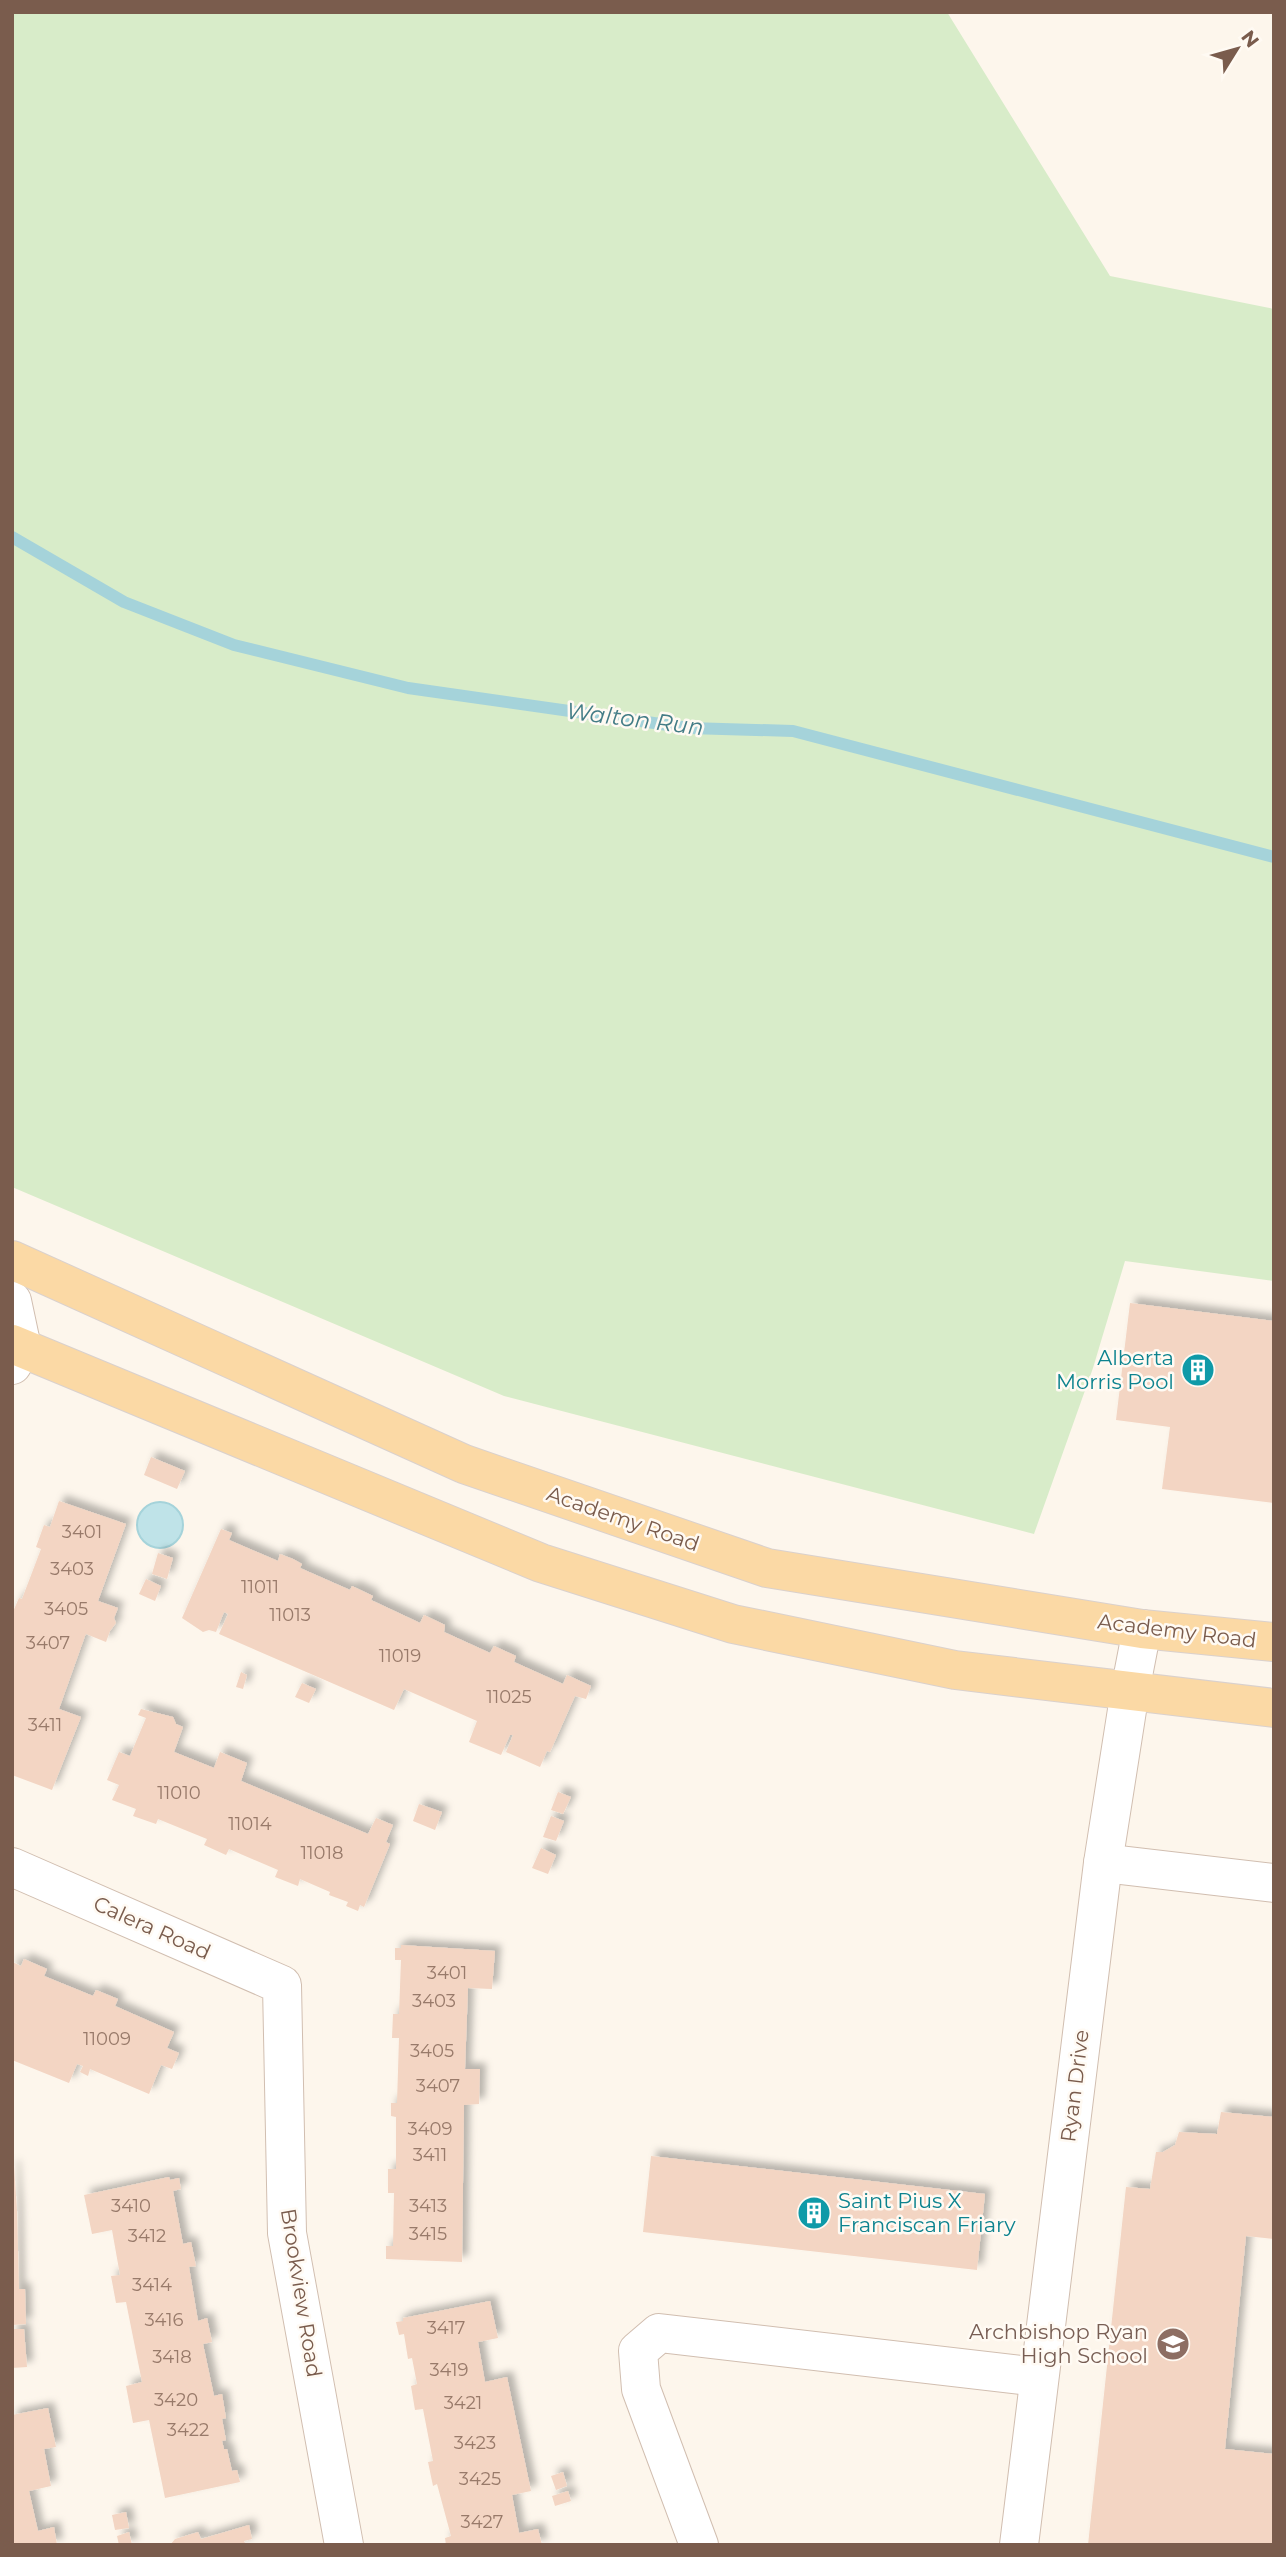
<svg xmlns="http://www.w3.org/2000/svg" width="1286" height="2557" font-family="Montserrat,sans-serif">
<defs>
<filter id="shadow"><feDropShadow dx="6" dy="-6" stdDeviation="3.5" flood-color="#0004"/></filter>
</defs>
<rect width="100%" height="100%" fill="#fdf6ec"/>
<path fill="#d8ecc9" d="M12,12H947L1110,276L1274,309V1281L1125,1261L1093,1368L1034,1534L504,1396L12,1187Z"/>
<circle fill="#bfe3e8" stroke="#a5d3da" stroke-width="2" cx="160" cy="1525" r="23"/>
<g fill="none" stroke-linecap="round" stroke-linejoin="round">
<path stroke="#a5d3da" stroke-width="12" d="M12,537L124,602L234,645L408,688L689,728L793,731L1274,857"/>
</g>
<g fill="#f3d5c3" filter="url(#shadow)">
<path d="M1130,1303L1274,1321V1503L1162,1489L1170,1427L1116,1420Z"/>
<path d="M151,1457L185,1471L177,1489L144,1475Z"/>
<path d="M59,1501L126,1524L98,1601L118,1608L114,1618L116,1623L110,1631L106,1642L86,1634L85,1636L59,1709L81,1717L52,1790L12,1775V1614L19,1598L22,1599L41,1549L36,1547L44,1525L50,1527Z"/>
<path d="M221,1529L232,1533L229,1540L278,1561L280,1554L293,1559L302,1564L300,1568L350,1590L352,1586L373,1596L371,1600L420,1623L424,1615L445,1625L444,1632L490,1653L494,1646L516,1656L514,1662L563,1684L567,1675L591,1686L586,1699L575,1696L550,1752L547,1751L540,1767L506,1752L513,1735H510L501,1755L469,1742L477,1721L404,1689L394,1710L219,1634L228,1614L224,1612L216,1632L209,1630L203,1632L182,1618Z"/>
<path d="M158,1553L173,1558L167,1579L152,1574Z"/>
<path d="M146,1579L161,1586L155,1601L139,1594Z"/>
<path d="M241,1672L247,1675L243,1689L236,1687Z"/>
<path d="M302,1683L316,1689L309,1703L295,1697Z"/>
<path d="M141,1709L173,1717L176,1724L183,1727L174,1752L214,1768L220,1752L247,1763L241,1781L368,1834L376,1818L393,1825L386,1842L390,1844L364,1907L360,1905L358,1911L346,1906L348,1902L329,1895L330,1892L300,1879L298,1886L275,1877L278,1870L229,1849L226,1855L204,1845L207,1839L158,1819L156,1824L133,1816L136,1809L112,1800L119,1785L107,1780L119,1752L130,1756L146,1718L138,1715Z"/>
<path d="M558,1792L571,1797L563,1814L551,1810Z"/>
<path d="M419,1804L442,1812L435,1830L413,1821Z"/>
<path d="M551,1816L564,1821L556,1841L543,1837Z"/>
<path d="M541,1848L556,1855L548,1874L532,1868Z"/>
<path d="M401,1945L495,1951L492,1989L468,1988L465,2069H480L479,2104L464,2105L462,2262L386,2259V2246H393L394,2193H388V2169H396V2117L391,2116V2103H397L399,2038H392L393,2014H399L401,1960H395V1948H401Z"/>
<path d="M24,1959L47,1969L44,1976L93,1996L96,1990L118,1999L115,2006L174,2032L167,2048L179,2053L172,2069L161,2065L149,2094L90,2069L88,2076L80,2072L83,2066L77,2064L69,2083L12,2060V1962L21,1966Z"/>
<path d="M1221,2112L1274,2117V2239L1246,2236L1225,2449L1274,2454V2545H1088L1126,2187L1150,2189L1156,2152H1163L1175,2145L1179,2132L1217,2134Z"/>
<path d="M651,2156L985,2194L977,2270L643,2232Z"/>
<path d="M12,2166H14L17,2211L19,2289H25L26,2324L12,2325Z"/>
<path d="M169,2177L170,2180L179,2178L181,2189L173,2191L183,2244L191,2242L196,2266L189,2267L198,2321L207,2318L212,2342L203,2344L214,2396L222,2394L226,2418L222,2419L226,2440L222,2441L224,2449H227L232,2471L237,2470L240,2482L165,2498L149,2420L133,2423L126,2386L142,2382L126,2302L116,2303L111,2276L120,2275L112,2230L92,2234L84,2195Z"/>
<path d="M490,2301L498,2338L478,2342L485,2382L507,2377L531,2491L512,2495L519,2533L538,2529L542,2545H446L445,2538L451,2536L437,2484L433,2486L428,2462L433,2461L423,2409L415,2410L411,2386L417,2384L412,2358L408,2359L404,2334L399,2335L396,2322L403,2321V2318Z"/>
<path d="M12,2329H24L27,2367L12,2368Z"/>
<path d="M48,2408L56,2447L44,2449L51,2486L29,2491L38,2531L54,2527L57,2545H12V2415Z"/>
<path d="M563,2472L567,2486L556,2490L551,2476Z"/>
<path d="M568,2491L571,2501L555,2506L552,2496Z"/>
<path d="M126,2512L129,2528L115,2530L112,2515Z"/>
<path d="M249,2525L252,2539L244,2541L246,2545H170L175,2539L198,2532L201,2539Z"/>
<path d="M129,2532L132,2545H119L117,2536Z"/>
</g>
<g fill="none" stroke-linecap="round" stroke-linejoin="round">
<defs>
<g id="minor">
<path d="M12,1301L22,1348L12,1365"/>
<path d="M1103,1863L1274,1883"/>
<path d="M12,1867L282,1985L287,2233L344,2545"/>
<path d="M699,2545L641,2389L638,2351L659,2333L1038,2377"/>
<path d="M1019,2545L1103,1863L1130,1691L1142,1629"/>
</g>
<g id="major">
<path d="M12,1260L464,1464L767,1568L1142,1629L1274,1642"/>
<path d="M12,1344L541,1563L733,1624L955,1670L1274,1708"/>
</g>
</defs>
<use href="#minor" stroke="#d1beb0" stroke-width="40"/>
<use href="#major" stroke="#dad1cd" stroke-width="40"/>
<use href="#minor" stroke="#fff" stroke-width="38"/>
<use href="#major" stroke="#fbd9a5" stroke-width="38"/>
</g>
<defs>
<symbol id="building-disc" viewBox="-11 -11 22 22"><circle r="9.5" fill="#0f9aa8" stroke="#fffaf3"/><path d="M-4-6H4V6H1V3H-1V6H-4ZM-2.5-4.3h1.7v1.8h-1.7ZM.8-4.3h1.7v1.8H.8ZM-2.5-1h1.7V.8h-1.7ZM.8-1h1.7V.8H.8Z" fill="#fff"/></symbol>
<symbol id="school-disc" viewBox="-11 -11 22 22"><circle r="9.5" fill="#8d6e63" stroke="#fffaf3"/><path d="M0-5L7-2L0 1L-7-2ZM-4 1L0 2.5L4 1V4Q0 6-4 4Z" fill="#fff"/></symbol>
</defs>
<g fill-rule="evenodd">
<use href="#building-disc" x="1179" y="1351" width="38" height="38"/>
<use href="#building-disc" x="795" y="2194" width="38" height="38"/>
<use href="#school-disc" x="1154" y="2325" width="38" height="38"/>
</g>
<g text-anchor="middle" stroke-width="5" stroke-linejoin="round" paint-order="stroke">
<g font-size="18" fill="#987a6a">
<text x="82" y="1538">3401</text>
<text x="72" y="1575">3403</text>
<text x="260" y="1593">11011</text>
<text x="66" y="1615">3405</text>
<text x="290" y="1621">11013</text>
<text x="48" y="1649">3407</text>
<text x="400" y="1662">11019</text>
<text x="509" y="1703">11025</text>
<text x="45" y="1731">3411</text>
<text x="179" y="1799">11010</text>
<text x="250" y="1830">11014</text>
<text x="322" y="1859">11018</text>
<text x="447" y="1979">3401</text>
<text x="434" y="2007">3403</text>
<text x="107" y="2045">11009</text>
<text x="432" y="2057">3405</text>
<text x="438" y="2092">3407</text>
<text x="430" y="2135">3409</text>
<text x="430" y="2161">3411</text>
<text x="131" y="2212">3410</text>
<text x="428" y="2212">3413</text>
<text x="428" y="2240">3415</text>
<text x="147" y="2242">3412</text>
<text x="152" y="2291">3414</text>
<text x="164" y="2326">3416</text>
<text x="446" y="2334">3417</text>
<text x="172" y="2363">3418</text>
<text x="449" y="2376">3419</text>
<text x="176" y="2406">3420</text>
<text x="463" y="2409">3421</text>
<text x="188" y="2436">3422</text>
<text x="475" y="2449">3423</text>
<text x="480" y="2485">3425</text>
<text x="482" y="2528">3427</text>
</g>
<g font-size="21" fill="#0d838f" stroke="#fffaf3" text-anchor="end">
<text x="1174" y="1365">Alberta<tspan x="1174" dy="24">Morris Pool</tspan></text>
<text x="838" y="2208" text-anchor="start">Saint Pius X<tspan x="838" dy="24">Franciscan Friary</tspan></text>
</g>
<g font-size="21" fill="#7a5c4d" stroke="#fffaf3">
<text transform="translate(623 1519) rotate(19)" y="7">Academy Road</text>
<text transform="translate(1177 1631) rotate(7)" y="7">Academy Road</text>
<text transform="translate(152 1928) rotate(24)" y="7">Calera Road</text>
<text transform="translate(1075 2086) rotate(-83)" y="7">Ryan Drive</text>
<text transform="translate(301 2293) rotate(81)" y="7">Brookview Road</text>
</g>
<g font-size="21" fill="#785e54" stroke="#fffaf3" text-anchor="end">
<text x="1148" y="2339">Archbishop Ryan<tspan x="1148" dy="24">High School</tspan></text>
</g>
<g font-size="23" font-style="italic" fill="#437c86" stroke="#fffaf3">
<text transform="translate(635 719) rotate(7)" y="8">Walton Run</text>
</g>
</g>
<rect width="1286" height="2557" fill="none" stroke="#7a5c4d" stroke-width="28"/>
<g transform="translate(1237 49) rotate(53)" stroke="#fffaf3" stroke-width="5" paint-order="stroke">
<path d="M0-5L12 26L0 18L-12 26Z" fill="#7a5c4d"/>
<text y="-10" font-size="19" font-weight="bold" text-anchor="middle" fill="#7a5c4d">N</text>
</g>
</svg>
